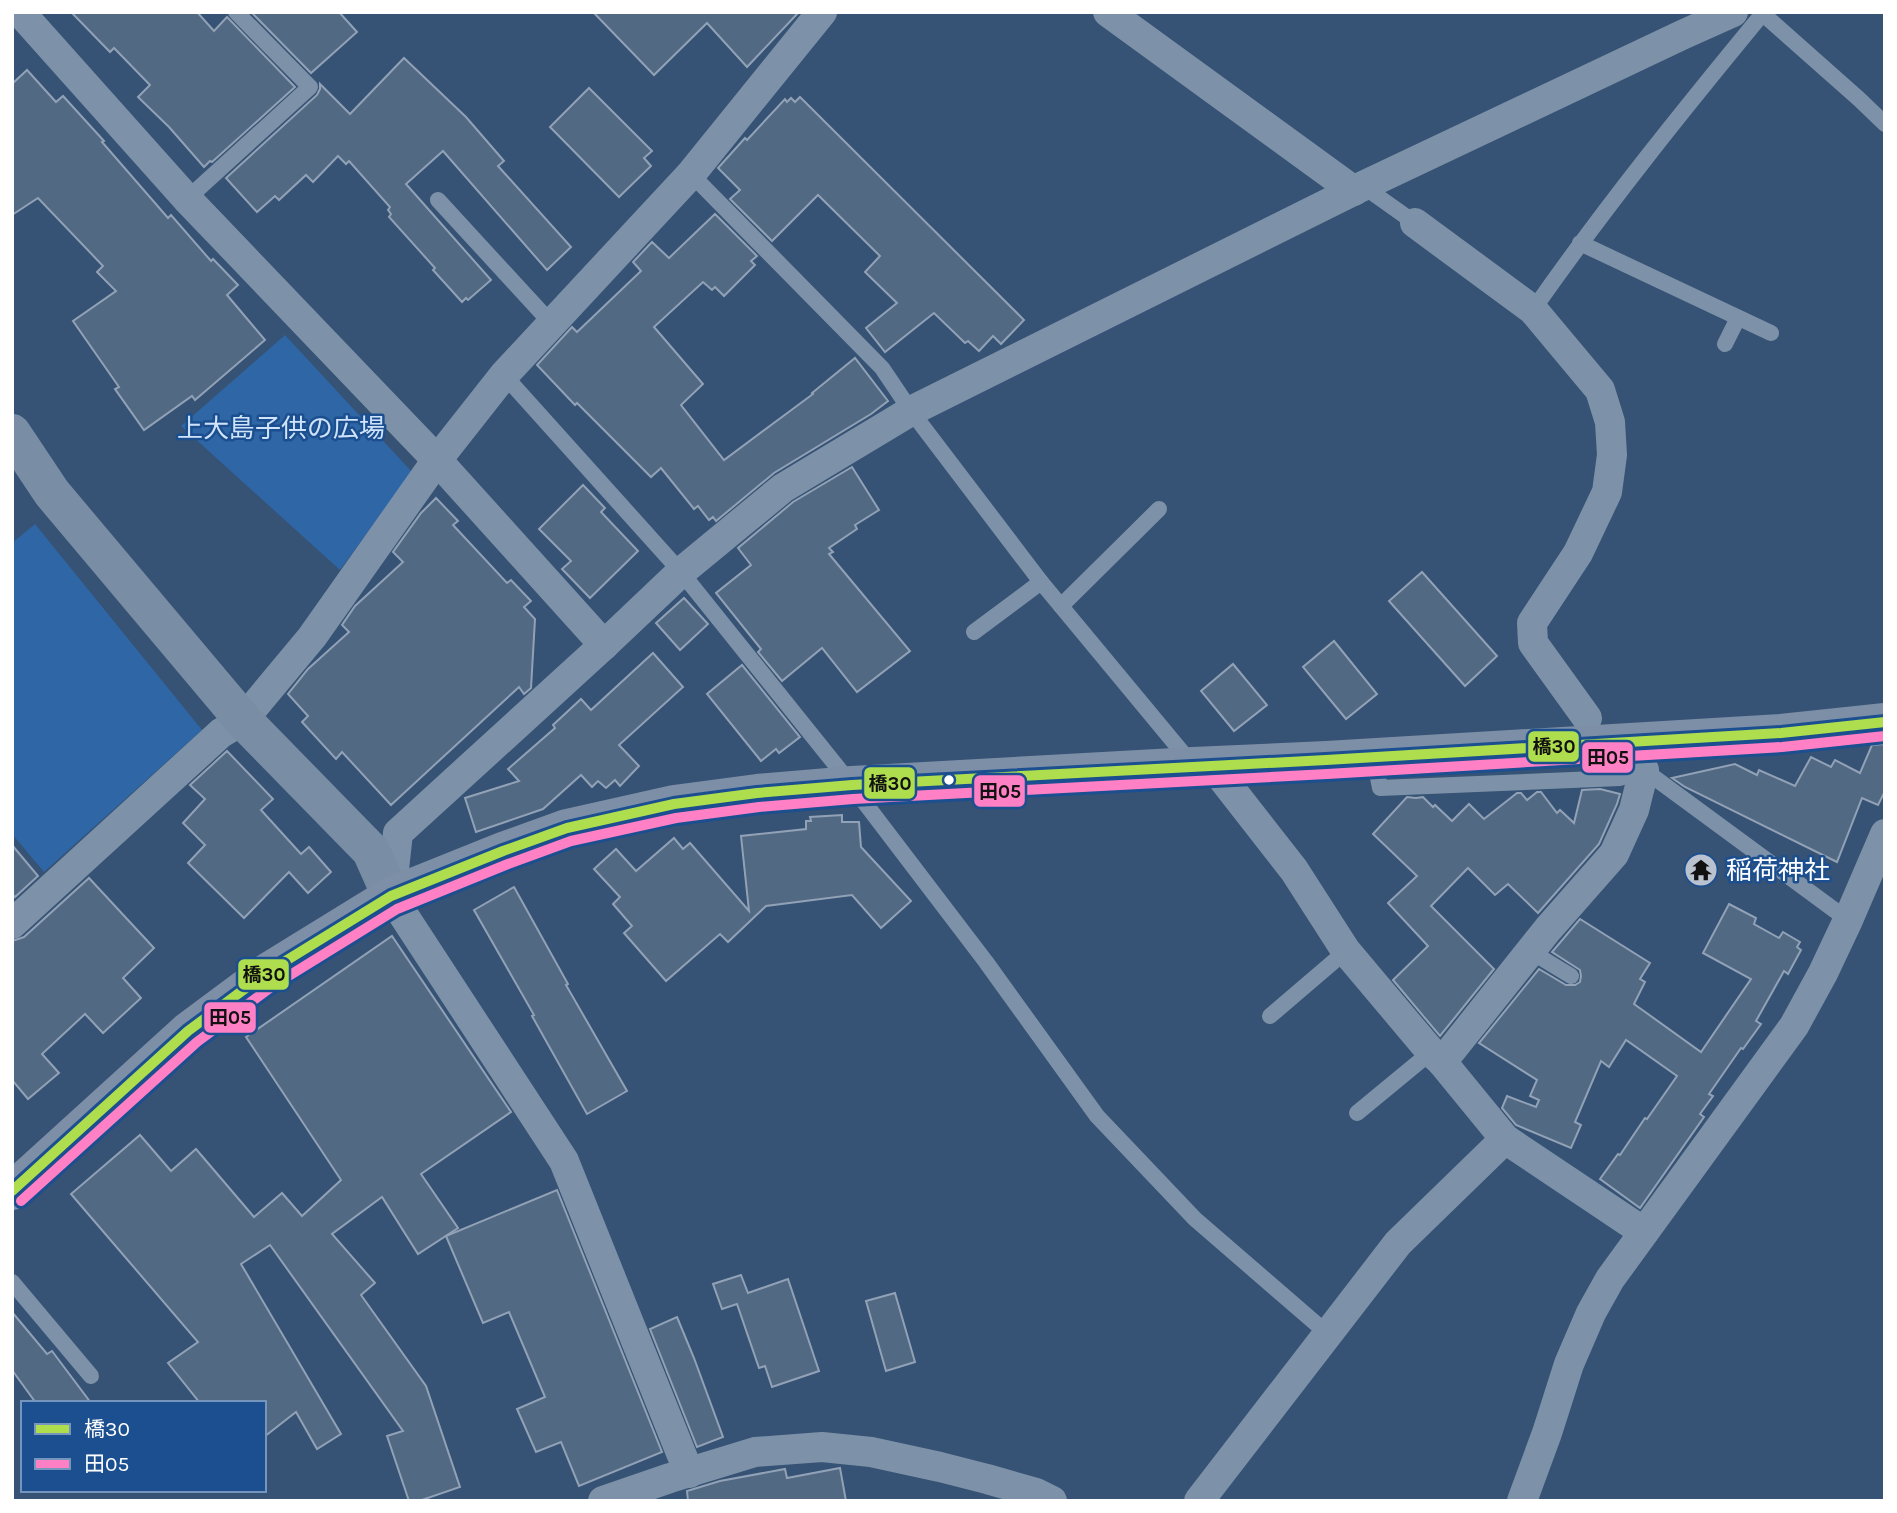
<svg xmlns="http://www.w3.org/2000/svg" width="1897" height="1513" font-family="Karla,'Noto Sans JP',sans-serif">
<rect width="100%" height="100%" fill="#365274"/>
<g fill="#2f66a5">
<path d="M285,335L412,472L340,570L181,426Z"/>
<path d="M35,524L202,730L44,872L12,834V543Z"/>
</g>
<g fill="#526984" stroke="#92a2b6" stroke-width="2">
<path d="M71,12H197L214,31L227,17L295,87L212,162L210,161L204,167L169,127L138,97L150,85L114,48L110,52Z"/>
<path d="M251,12H339L357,32L311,73Z"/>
<path d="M593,12H799L747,67L707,23L654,75Z"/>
<path d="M404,58L466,117L504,161L498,166L571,247L547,270L443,151L406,184L491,280L468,300L466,298L462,302L433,270L435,268L389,217L391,214L388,210L390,207L349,161L346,164L338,156L313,182L306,175L279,200L275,196L257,212L226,178L317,95L320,89V84L350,114Z"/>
<path d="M27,70L56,102L63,96L104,141L102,142L168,218L171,215L211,261L213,259L238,285L227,295L265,340L195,400L192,396L144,430L115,389L119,387L73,321L116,291L97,272L103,266L38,198L12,215V84Z"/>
<path d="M589,88L652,151L644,158L651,166L619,197L550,127Z"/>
<path d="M800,97L1024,320L1001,344L993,336L979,351L968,341L965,343L934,313L885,352L866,328L897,303L865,272L880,256L818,195L772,241L730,199L740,190L718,168L745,138L747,140L785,99L787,102L791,98L795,102Z"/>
<path d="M715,214L757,256L751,261L755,265L724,296L715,287L712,290L703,282L654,327L703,384L681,405L724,460L813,394L812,393L855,358L888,401L871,414L774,473L716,521L713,517L709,520L698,506L694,509L661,468L651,477L577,403L575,405L537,365L572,327L577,332L641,271L633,262L652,242L669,258Z"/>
<path d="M852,467L879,510L855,525L857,529L829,548L833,552L829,554L910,651L857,692L822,648L782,681L758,652L761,649L716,593L751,565L738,548L793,502Z"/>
<path d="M583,485L605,508L601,512L638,551L590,598L562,569L571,561L539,529Z"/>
<path d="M436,498L458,521L453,525L507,583L511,580L531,601L524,607L535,619L531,688L524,694L519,687L391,805L342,752L336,759L302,722L308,716L288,694L308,669L349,632L342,625L355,606L403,562L393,552L421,513Z"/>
<path d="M1422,572L1497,656L1465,686L1389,601Z"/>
<path d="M684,598L708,624L680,650L656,623Z"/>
<path d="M1334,641L1377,694L1346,719L1303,667Z"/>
<path d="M653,653L683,687L619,745L639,766L620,786L615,780L606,788L598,781L592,787L581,775L543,809L476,832L465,798L519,781L508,769L555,728L553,725L581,699L591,710Z"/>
<path d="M1233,664L1267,705L1234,731L1201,691Z"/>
<path d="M742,665L800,737L779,753L776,749L761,761L707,694Z"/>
<path d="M1885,744V791L1878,805L1862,798L1837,862L1685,787L1672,778L1735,764L1757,775L1759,770L1795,786L1811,757L1831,767L1835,760L1860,773L1872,745Z"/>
<path d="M227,751L273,799L261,810L301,854L309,847L331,872L308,893L289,872L244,918L188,863L205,845L183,823L205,799L190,785Z"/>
<path d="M1600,789L1620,794L1617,804L1599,844L1538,913L1508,884L1495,895L1468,868L1431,906L1494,969L1440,1036L1393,980L1428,946L1388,903L1417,876L1373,834L1407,797L1416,798L1423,797L1433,807L1435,805L1452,821L1469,804L1484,819L1517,793H1521L1527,800L1537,792H1541L1557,813L1560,810L1574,823L1582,790Z"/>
<path d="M842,815V822H859L861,847L911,901L881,928L852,895L766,906L728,942L720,934L666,981L624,933L632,926L613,904L620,897L594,869L616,849L636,871L674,838L683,849L690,843L749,911L741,836L806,829V821H811L810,817Z"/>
<path d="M12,845L38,876L15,897L12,894Z"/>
<path d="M89,878L154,948L123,978L141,998L103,1033L85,1014L42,1054L59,1073L28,1099L12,1080V941L24,937Z"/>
<path d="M514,887L568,984L566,985L627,1091L587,1114L532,1016L534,1015L474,910Z"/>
<path d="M1729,904L1756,918L1754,924L1779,938L1783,932L1800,942L1797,947L1801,950L1788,974L1784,971L1756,1021L1761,1024L1743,1049L1741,1048L1709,1094L1713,1096L1700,1114L1704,1117L1640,1208L1600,1179L1618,1154L1620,1155L1645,1118L1647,1119L1677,1076L1626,1040L1609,1067L1601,1061L1575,1122L1581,1125L1571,1148L1516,1125L1502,1108L1507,1096L1536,1107L1539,1100L1530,1096L1537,1080L1479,1043L1539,969L1566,985H1575L1580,982L1581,976L1580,970L1552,952L1580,919L1650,963L1640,979L1645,982L1634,1004L1701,1052L1751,979L1703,953Z"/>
<path d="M392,936L511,1112L421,1174L458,1228L418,1254L382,1197L332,1234L375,1283L361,1295L426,1386L460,1487L419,1501H409L387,1436L403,1431L270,1245L241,1264L341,1434L317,1449L296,1412L264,1437V1403H200L168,1363L198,1342L71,1194L140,1135L171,1171L196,1149L254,1217L282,1193L302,1216L341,1180L246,1037Z"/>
<path d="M557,1190L662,1452L579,1486L561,1442L536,1452L517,1409L545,1397L509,1312L483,1323L446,1236Z"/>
<path d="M741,1275L748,1293L788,1279L819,1371L772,1387L765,1366L759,1368L737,1304L722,1309L713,1284Z"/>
<path d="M895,1293L915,1362L886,1371L866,1301Z"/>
<path d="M12,1312L47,1354L52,1351L91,1403H36L12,1370Z"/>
<path d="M677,1317L694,1358L723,1437L697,1447L650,1329Z"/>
<path d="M840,1468L846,1501H688L687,1491L720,1481L785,1469L787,1478Z"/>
</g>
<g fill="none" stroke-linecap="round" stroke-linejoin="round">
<g stroke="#7d92a8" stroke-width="16">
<path d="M1763,14L1859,99L1885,124"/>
<path d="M691,174L882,368L911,411L1041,582L1192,764"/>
<path d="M1363,186L1415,223"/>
<path d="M187,199L310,87L236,12"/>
<path d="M438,200L552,324"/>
<path d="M1580,243L1771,333"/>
<path d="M1533,310C1605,207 1684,109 1764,12"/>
<path d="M1725,344L1738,318"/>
<path d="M504,375L681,572L839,769L986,962L1097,1116L1195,1219L1328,1334"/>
<path d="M1061,606L1159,509"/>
<path d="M974,632L1041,582"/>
<path d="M1374,757L1380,788L1620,778L1644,770L1848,920"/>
<path d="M1530,951L1571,976"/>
<path d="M1270,1016L1346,951"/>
<path d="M1357,1113L1431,1052"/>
<path d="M12,1282L91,1376"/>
</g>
<g stroke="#7d92a8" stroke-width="30">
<path d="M20,12L187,199L437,460L604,645"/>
<path d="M1108,12L1354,191"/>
<path d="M1415,223L1533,310L1600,390L1610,422L1612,455L1607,492L1578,553L1532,623L1533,643L1587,718"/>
<path d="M1212,765L1294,870L1346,951L1431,1052L1442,1062"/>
<path d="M12,924L221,733L243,720L312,637L437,460L504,375L691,174L822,12"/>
<path d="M1644,1232L1505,1139L1442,1062L1548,929L1614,854L1634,810L1644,770"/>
<path d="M689,1473L564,1161L391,896L398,833L604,645L681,572L783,488L911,411L1363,186L1682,35L1733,12"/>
<path d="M603,1501L670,1478L755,1452L822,1447L871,1452L940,1467L987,1479L1036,1493L1052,1501"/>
<path d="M1199,1501L1398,1243L1505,1139"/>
<path d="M1522,1501L1547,1433L1569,1364L1591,1313L1610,1279L1794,1026L1823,973L1848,920L1885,834"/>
</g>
<path stroke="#798da4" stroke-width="38" d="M12,433L52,493L243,720L371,851L391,896"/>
<path stroke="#7d8ea7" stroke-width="38" d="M12,1191L188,1031L266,973L391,896L503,851L567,828L674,804L757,793L852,785L1193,766L1326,760L1781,733L1885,722"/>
<defs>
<path id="bus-1" d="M12,1191L188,1031L266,973L391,896L503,851L567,828L674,804L757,793L852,785L1326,760L1781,733L1885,722"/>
<path id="bus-2" d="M21,1201L197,1042L274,985L397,909L508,864L571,841L676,818L759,807L853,799L1327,774L1782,747L1885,736"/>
</defs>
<use href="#bus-1" stroke="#1b4f8f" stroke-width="16"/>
<use href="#bus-2" stroke="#1b4f8f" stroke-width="16"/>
<use href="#bus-1" stroke="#aede4e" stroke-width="10"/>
<use href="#bus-2" stroke="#ff80c5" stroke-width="10"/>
</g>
<defs>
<symbol id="temple-disc" viewBox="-11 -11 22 22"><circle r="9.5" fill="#b9c2ce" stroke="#1b4f8f"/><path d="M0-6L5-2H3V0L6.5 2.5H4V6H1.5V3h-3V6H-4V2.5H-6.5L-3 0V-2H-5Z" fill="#111"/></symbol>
</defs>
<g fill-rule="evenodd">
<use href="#temple-disc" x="1682" y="851" width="38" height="38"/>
</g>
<circle fill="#fff" stroke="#1b4f8f" stroke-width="2.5" cx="949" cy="780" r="6"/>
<g text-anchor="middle" stroke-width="5" stroke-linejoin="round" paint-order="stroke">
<g font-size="26" fill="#cfe3fa" stroke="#1b4f8f">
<text x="281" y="437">上大島子供の広場</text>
</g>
<g font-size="26" fill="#fff" stroke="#1b4f8f" text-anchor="start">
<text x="1726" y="879">稲荷神社</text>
</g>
</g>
<g stroke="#1b4f8f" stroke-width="2.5">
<rect x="1527" y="730" width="53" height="33" rx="7" fill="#aede4e"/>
<rect x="1581" y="741" width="53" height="33" rx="7" fill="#ff80c5"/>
<rect x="863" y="766" width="53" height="34" rx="7" fill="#aede4e"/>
<rect x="973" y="774" width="53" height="34" rx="7" fill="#ff80c5"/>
<rect x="237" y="958" width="53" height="33" rx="7" fill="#aede4e"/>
<rect x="203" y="1001" width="54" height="33" rx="7" fill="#ff80c5"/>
</g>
<g font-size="19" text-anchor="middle" font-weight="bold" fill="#111">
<text x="1554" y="753">橋30</text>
<text x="1608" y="764">田05</text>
<text x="890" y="790">橋30</text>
<text x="1000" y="798">田05</text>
<text x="264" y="981">橋30</text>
<text x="230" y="1024">田05</text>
</g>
<rect width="1897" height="1513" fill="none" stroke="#ffffff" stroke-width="28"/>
<rect x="21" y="1401" width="245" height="91" fill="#1b4f8f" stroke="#7695bc" stroke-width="2"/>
<rect x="35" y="1424" width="35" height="10" fill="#aede4e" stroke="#7695bc" stroke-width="2"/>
<text x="84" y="1436" font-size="21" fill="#ffffff">橋30</text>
<rect x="35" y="1459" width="35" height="10" fill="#ff80c5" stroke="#7695bc" stroke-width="2"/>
<text x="84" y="1471" font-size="21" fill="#ffffff">田05</text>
</svg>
